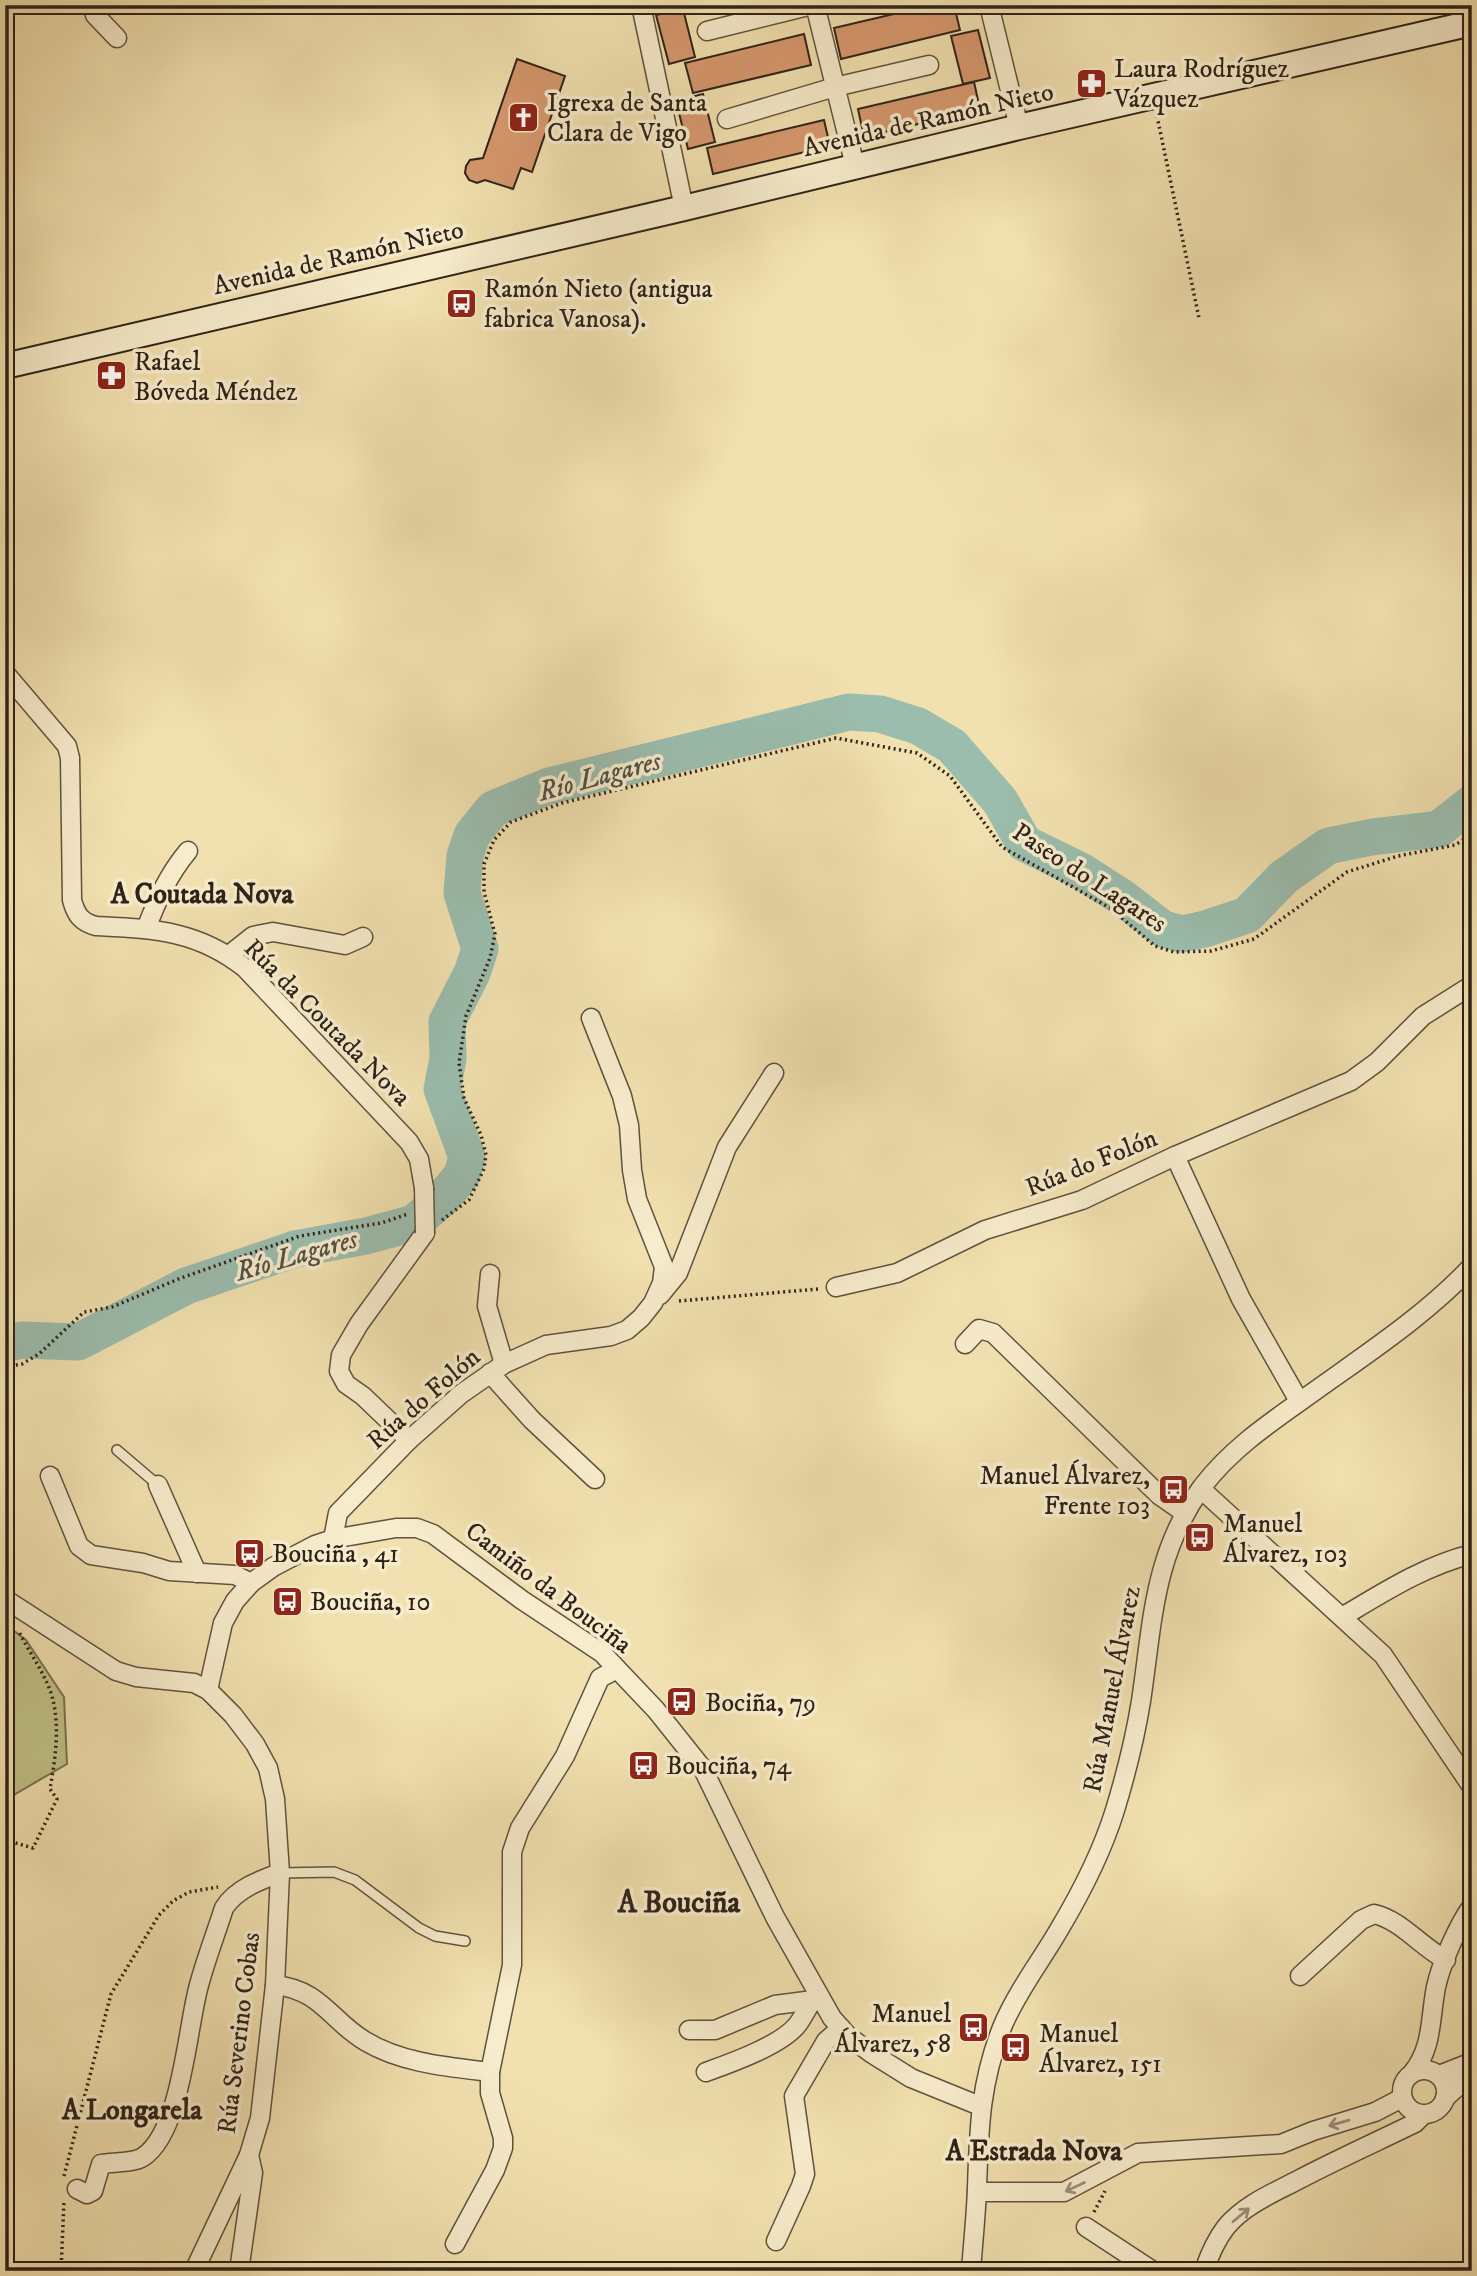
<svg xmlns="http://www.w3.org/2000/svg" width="1477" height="2276" font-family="'IM FELL DW Pica',serif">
<rect width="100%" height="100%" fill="#f2e1b0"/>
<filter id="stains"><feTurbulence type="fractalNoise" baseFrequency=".00286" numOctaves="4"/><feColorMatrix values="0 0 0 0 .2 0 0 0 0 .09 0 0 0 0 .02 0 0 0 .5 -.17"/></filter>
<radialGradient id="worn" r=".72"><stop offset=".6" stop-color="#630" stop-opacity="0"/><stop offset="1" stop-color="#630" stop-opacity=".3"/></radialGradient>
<path fill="#c0c187" stroke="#777250" stroke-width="2" d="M5,1624L26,1640L64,1697L67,1764L5,1800Z"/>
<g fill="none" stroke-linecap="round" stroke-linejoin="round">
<path stroke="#9bbdae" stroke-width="37" d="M5,1344L22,1340L78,1342L186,1286L295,1249L366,1236L414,1223L443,1198L462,1175L467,1157L442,1089L448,1059L447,1022L472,973L480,949L462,893L465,856L472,835L493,809L549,786L849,712L880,714L918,726L952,746L1000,801L1024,843L1081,871L1123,898L1163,929L1182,934L1205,929L1247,915L1284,877L1328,846L1372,837L1439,829L1472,803"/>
</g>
<g fill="#d7986e" stroke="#2e2218" stroke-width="2">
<path d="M932,5H954L960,30L841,59L834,28Z"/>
<path d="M683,9L695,57L669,64L656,15Z"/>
<path d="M978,30L990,78L963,84L951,36Z"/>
<path d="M804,34L811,65L693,93L685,63Z"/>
<path d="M517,59L565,76L532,172L521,168L513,189L485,180L477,183L469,180L465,173L466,166L470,160L483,158Z"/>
<path d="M974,82L980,109L864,137L858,109Z"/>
<path d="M703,94L715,142L688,149L676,101Z"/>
<path d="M824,120L830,146L713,174L707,148Z"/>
</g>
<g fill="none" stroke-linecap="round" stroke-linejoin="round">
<defs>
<g id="service">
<path d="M117,1450L158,1485"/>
<path d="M280,1873L334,1872L355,1880L419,1928L435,1936L465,1941"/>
</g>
<g id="minor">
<path d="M92,5L95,15L117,38"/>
<path d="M641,5L684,208"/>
<path d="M815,5L855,166"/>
<path d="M989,5L1019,127"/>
<path d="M5,6L6,5"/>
<path d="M707,31L812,5"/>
<path d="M727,119L835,87L929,65"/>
<path d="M5,673L67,746L70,758L72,900C76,915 81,922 96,926C154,929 197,930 245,968L409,1142L419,1159L424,1188"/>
<path d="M146,929C157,900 168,875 188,851"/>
<path d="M229,955L253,936L273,932L345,945L363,937"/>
<path d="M1175,1156L1241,1299L1299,1401"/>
<path d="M490,1274L487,1306L504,1364"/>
<path d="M836,1287L897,1273L985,1230L1082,1200L1175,1156L1351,1081L1377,1062L1423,1016L1472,985"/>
<path d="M660,1295L678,1273L727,1147L774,1073"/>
<path d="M965,1344L979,1329L993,1333L1159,1495L1185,1513"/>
<path d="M490,1373L532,1420L595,1479"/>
<path d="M409,1440L363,1396L346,1384L339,1371L341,1355L359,1324L425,1233"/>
<path d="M50,1476L79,1546L91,1555L143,1563L169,1571L235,1575L251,1583"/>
<path d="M158,1485L197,1573"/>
<path d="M1201,1489L1383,1655L1472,1787"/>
<path d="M333,1539L338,1513L409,1440L461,1394L504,1364L546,1345L611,1336L627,1330L641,1318L653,1303L662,1283L664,1267L637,1199L632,1170L629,1125L622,1096L591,1018"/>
<path d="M5,1599L116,1671L136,1677L194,1683L208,1690L233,1715L255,1744L268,1768L275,1799L280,1873L275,1985L260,2118L249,2155L194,2271"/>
<path d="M1342,1617C1384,1592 1424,1566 1472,1554"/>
<path d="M208,1690L223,1623L235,1601L251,1583L273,1567L315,1545L333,1539L396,1528H417L433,1534L522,1600L602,1653L656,1710L703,1769L775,1917L832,2018L848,2036L871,2053L911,2078L980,2106"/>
<path d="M1300,1976L1361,1920L1374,1914C1401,1920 1421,1947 1446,1960"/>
<path d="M275,1985C321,1990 330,2020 365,2041C401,2063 448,2067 490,2072"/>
<path d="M689,2030H715L775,2005L821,1999"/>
<circle cx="1424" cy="2092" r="22"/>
<path d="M706,2072C731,2063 782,2045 798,2024C803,2017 807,2009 812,2001"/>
<path d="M1413,2072C1433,2047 1430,2017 1436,1987C1441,1964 1458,1925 1472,1906"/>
<path d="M1439,2075L1472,2062"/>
<path d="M1445,2098L1472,2074"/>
<path d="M77,2189L87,2194L93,2191L101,2164C113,2162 134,2163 143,2157C182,2131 187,2027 199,1985C206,1959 216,1933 224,1908C236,1889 260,1880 280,1873"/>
<path d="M977,2192H1064L1138,2153L1281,2144L1313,2131L1375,2112L1402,2098"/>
<path d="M1086,2227L1153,2271"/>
<path d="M776,2241L801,2186L805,2174L794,2096L826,2041L841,2028"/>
<path d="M455,2244L495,2170L503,2148V2138L490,2093V2072L512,1965V1852L520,1828L565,1756L600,1678L617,1669"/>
<path d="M239,2271L253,2173L249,2155"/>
<path d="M971,2271C973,2243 976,2216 977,2188C979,2128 980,2082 1003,2025C1018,1990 1041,1961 1060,1928C1082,1891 1102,1852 1115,1810C1126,1774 1135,1738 1141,1701C1153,1621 1153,1555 1202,1487C1230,1450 1268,1424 1305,1398C1363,1356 1423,1318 1472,1266"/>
<path d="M1204,2271C1209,2256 1216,2240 1226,2227C1244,2205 1273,2193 1298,2180C1336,2160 1376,2142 1415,2123L1423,2115"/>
</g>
<path id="secondary" d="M5,366L684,208L1019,127L1472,23"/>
</defs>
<use href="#service" stroke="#5f523e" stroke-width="12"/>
<use href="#minor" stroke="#5f523e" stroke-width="21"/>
<use href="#secondary" stroke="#2e2218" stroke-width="28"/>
<g stroke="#2e2218" stroke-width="3.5" stroke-dasharray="2 3.5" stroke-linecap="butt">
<path d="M1157,116L1199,318"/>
<path d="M442,1220L469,1200L484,1169L486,1155L481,1135L464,1098L459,1063L466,1016L490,958L495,934L484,892V864L494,840L511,822L562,803L836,738L917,753L950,776L1002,847L1110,908L1155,946L1174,952L1211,951L1254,939L1347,872L1398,856L1455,845L1472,834"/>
<path d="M679,1301L818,1289"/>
<path d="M5,1367L22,1364L39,1354L84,1312L112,1307L181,1278L300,1236L381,1223L408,1214"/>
<path d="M5,1840L33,1848L57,1799L50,1789C56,1755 62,1715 47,1683C39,1665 27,1648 18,1630"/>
<path d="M64,2176L111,1994L159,1915L173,1901L189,1892L218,1887"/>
<path d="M1094,2212L1105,2191"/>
<path d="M61,2271L64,2201"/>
</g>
<use href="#service" stroke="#f7eccc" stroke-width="9"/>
<use href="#minor" stroke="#f7eccc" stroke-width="18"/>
<use href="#secondary" stroke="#f7eccc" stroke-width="24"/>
<defs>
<path id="minor-bridge" d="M424,1188L425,1233"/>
</defs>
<use href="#minor-bridge" stroke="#5f523e" stroke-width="21" stroke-linecap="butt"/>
<use href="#minor-bridge" stroke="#f7eccc" stroke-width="18"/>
</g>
<defs><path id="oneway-shaft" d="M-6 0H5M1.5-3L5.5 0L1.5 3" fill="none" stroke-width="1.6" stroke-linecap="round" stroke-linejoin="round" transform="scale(1.75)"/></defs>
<g stroke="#9d917b">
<use href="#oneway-shaft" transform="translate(1339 2123) rotate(164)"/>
<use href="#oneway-shaft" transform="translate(1075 2187) rotate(155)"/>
<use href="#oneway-shaft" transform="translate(1241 2215) rotate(-40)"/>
</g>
<defs>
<symbol id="pharmacy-square" viewBox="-11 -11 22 22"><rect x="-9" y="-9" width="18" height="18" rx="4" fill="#8f2418" stroke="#f7eccc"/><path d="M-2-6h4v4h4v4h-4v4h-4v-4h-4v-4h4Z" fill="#fff"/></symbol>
<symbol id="church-square" viewBox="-11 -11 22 22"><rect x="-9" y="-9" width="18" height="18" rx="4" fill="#8f2418" stroke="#f7eccc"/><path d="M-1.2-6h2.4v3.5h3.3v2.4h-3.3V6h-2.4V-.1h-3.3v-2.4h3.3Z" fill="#fff"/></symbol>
<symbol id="bus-square" viewBox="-11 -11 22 22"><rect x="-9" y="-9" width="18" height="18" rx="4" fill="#8f2418" stroke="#f7eccc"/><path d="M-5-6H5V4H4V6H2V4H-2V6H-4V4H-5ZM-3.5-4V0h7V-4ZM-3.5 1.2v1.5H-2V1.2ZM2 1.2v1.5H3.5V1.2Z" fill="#fff"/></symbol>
</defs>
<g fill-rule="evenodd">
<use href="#pharmacy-square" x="1074" y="66" width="35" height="35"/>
<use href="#church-square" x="506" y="100" width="35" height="35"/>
<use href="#bus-square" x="444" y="286" width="35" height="35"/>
<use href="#pharmacy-square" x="94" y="358" width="35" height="35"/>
<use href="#bus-square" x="1156" y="1472" width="35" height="35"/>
<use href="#bus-square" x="1182" y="1520" width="35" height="35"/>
<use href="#bus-square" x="232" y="1536" width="35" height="35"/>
<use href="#bus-square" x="270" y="1584" width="35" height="35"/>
<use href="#bus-square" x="664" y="1684" width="35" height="35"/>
<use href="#bus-square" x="626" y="1748" width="35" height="35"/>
<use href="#bus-square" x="956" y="2010" width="35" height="35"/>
<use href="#bus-square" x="998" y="2030" width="35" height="35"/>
</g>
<g text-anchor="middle" stroke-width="7" stroke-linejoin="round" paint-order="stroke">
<g font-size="26" fill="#2e2218" stroke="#f7eccc" text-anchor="start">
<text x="1114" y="77">Laura Rodríguez<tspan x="1114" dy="30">Vázquez</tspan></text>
<text x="547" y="111">Igrexa de Santa<tspan x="547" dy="30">Clara de Vigo</tspan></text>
<text x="484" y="297">Ramón Nieto (antigua<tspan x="484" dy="30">fabrica Vanosa).</tspan></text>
<text x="134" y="370">Rafael<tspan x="134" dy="30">Bóveda Méndez</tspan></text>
<text x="1150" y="1484" text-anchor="end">Manuel Álvarez,<tspan x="1150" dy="30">Frente 103</tspan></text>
<text x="1223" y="1532">Manuel<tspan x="1223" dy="30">Álvarez, 103</tspan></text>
<text x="272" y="1562">Bouciña , 41</text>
<text x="310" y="1610">Bouciña, 10</text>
<text x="705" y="1711">Bociña, 79</text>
<text x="666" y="1774">Bouciña, 74</text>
<text x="951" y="2022" text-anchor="end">Manuel<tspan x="951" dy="30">Álvarez, 58</tspan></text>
<text x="1039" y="2042">Manuel<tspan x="1039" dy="30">Álvarez, 151</tspan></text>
</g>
<g font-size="26" fill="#2e2218" stroke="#f7eccc">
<text transform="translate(928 119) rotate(-13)" y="9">Avenida de Ramón Nieto</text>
<text transform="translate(338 257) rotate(-13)" y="9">Avenida de Ramón Nieto</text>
<text transform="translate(1090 877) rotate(33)" y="9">Paseo do Lagares</text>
<text transform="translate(328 1022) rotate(45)" y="9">Rúa da Coutada Nova</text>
<text transform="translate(1091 1162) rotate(-22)" y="9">Rúa do Folón</text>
<text transform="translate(423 1398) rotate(-41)" y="9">Rúa do Folón</text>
<text transform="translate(549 1587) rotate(37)" y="9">Camiño da Bouciña</text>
<text transform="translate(1111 1689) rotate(-79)" y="9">Rúa Manuel Álvarez</text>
<text transform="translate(238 2033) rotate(-83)" y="9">Rúa Severino Cobas</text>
</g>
<g font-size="28" font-style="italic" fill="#4f5045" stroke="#f7eccc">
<text transform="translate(599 775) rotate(-15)" y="10">Río Lagares</text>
<text transform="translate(296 1254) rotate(-16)" y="10">Río Lagares</text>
</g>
<g font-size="28" font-weight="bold" fill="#2e2218" stroke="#f7eccc">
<text x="202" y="903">A Coutada Nova</text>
<text x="132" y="2119">A Longarela</text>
<text x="1034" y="2160">A Estrada Nova</text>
</g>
<g font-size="30" font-weight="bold" fill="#2e2218" stroke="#f7eccc">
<text x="679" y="1912">A Bouciña</text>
</g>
</g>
<rect width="1477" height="2276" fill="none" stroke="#f2e1b0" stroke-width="28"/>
<rect x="7" y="7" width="1463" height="2262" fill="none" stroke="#2e2218" stroke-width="3.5"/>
<rect x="14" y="14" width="1449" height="2248" fill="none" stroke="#2e2218" stroke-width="2"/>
<rect width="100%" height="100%" filter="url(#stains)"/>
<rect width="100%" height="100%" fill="url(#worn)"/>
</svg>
